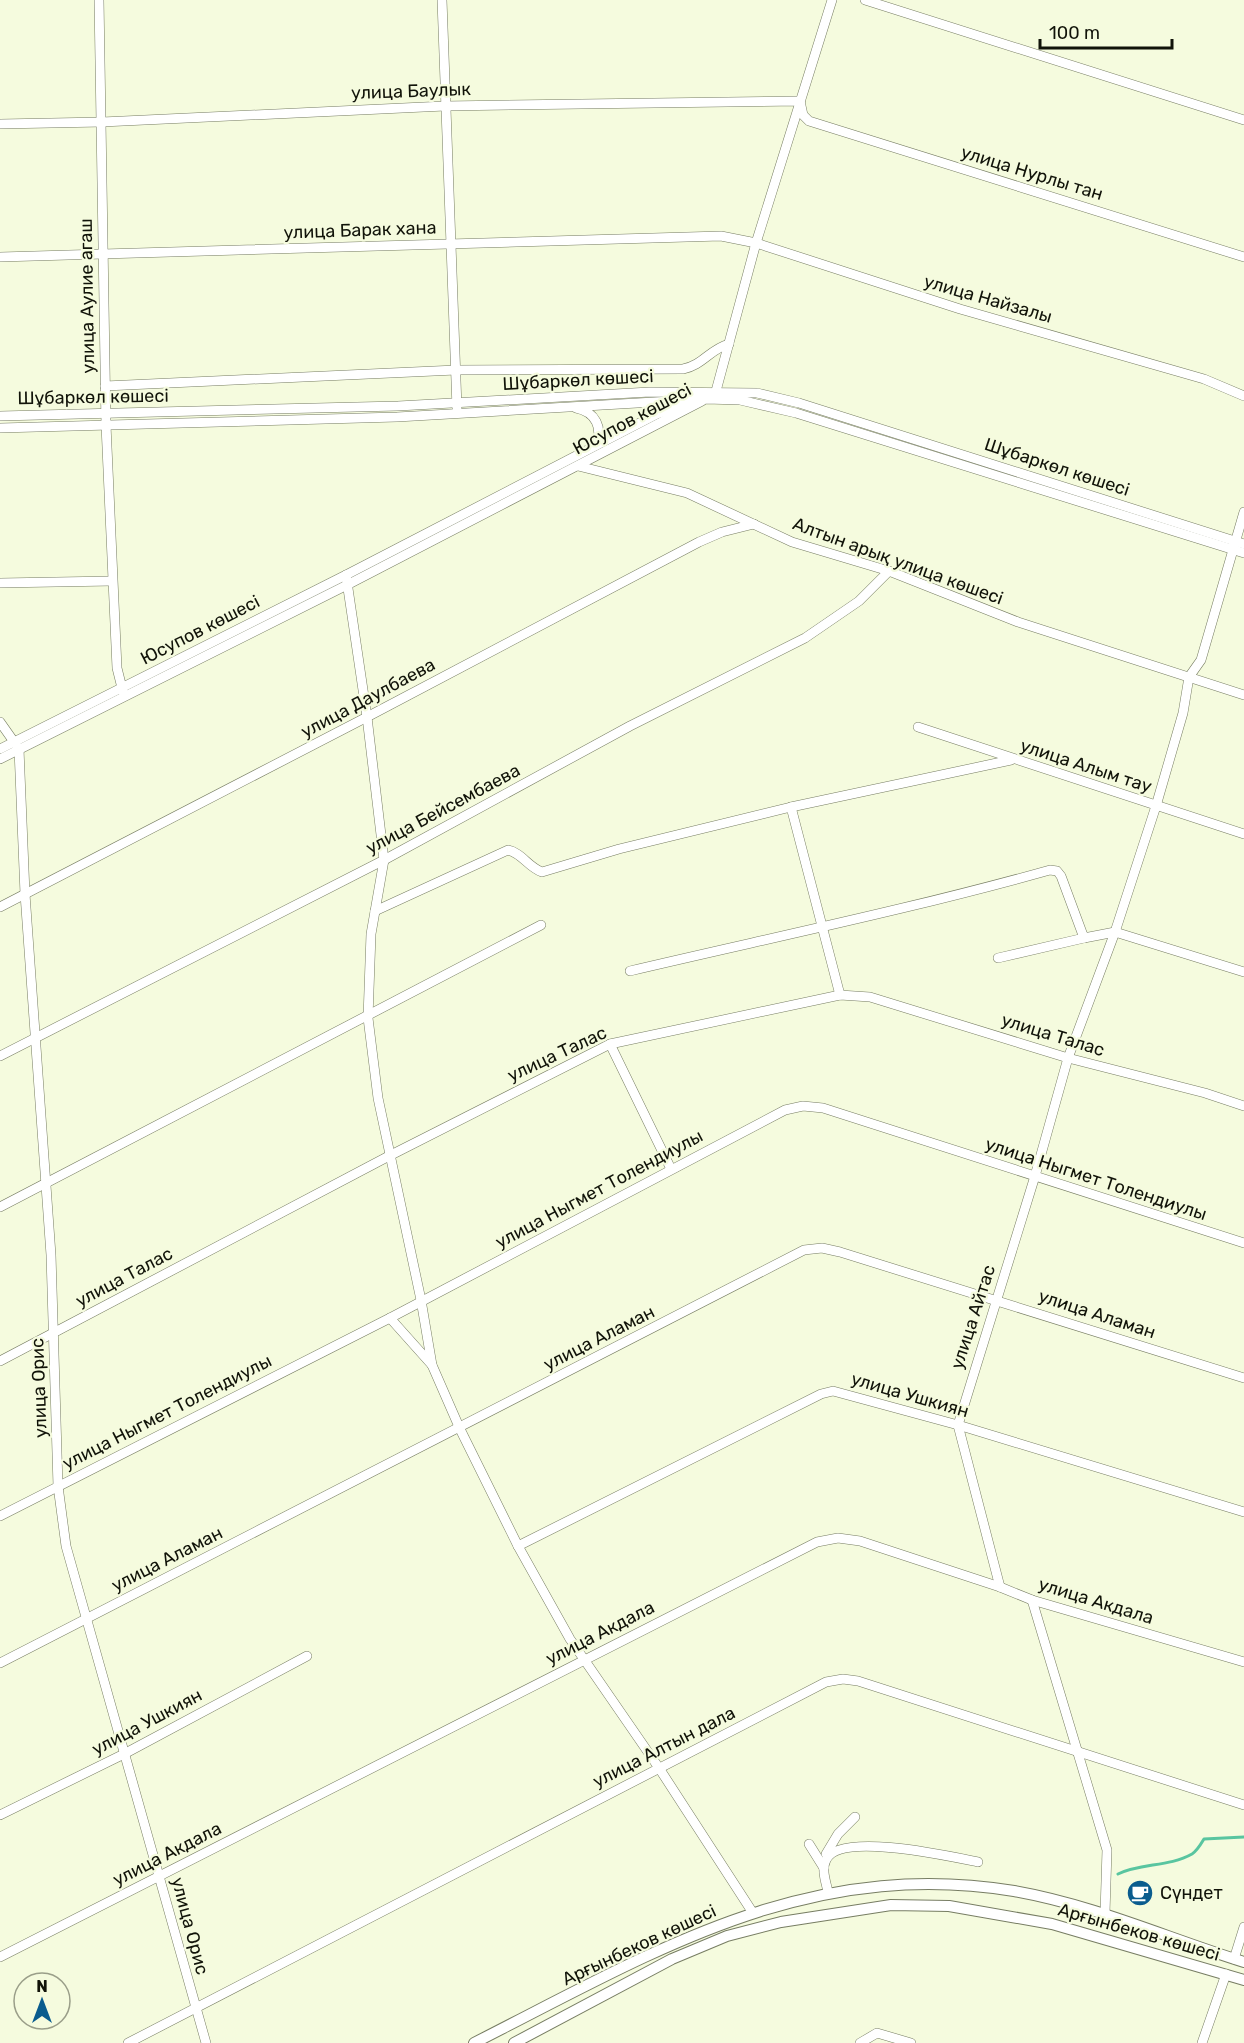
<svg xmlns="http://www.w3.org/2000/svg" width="1244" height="2043" font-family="Rubik,sans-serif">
<rect width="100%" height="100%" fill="#f5fbde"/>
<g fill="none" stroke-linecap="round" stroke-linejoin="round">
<path stroke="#59c5a0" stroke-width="3" d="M1118,1874C1141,1863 1169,1867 1192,1854C1197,1851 1201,1844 1204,1839L1244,1837"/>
<defs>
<g id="minor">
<path d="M99,0L106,425L117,668L123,692"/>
<path d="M442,0L457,408"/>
<path d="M865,0L1244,120"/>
<path d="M0,124L102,122L445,106L800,101L803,115L809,121L1244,257"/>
<path d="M0,257L721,236L756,243L960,309L1204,379L1244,396"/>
<path d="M105,386L456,370L683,369C703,365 710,349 729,344"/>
<path d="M716,391L756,243L832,0"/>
<path d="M576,408C596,412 603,428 596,445"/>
<path d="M0,416L398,406L650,392L757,393L799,403L1244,544"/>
<path d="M0,428L397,417L706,399L740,400L796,413L1244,553"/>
<path d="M578,466L687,493L792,542L889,571L1018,622L1244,695"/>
<path d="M346,575L367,717L384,860L371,934L368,1018L378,1098L421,1300L432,1365L460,1429L518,1546L570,1639L659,1768L753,1913"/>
<path d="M0,583L112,581"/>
<path d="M0,722L19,749L25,894L51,1255L58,1486L66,1546L206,2043"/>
<path d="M918,727L1244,834"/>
<path d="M0,749L346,575L657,414L683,406"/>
<path d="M0,759L347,585L702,401"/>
<path d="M791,807L1011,760"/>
<path d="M0,907L367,717L699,542L722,532L754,524"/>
<path d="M375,911L508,850C522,853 528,867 542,872L619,849L791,807L840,995"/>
<path d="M998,958L1084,938"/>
<path d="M630,971C770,938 911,909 1050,870L1057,871L1061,876L1084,938L1115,932L1244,972"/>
<path d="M610,1044L671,1169"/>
<path d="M0,1056L384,860L630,726L805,638L859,601L889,571"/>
<path d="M0,1207L541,925"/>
<path d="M390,1318L432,1365"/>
<path d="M0,1361L389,1156L610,1044L840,995L870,997L1068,1058L1205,1093L1244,1106"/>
<path d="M0,1516L390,1318L785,1110L803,1106L823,1108L1244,1243"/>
<path d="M518,1546L821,1394L833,1391L958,1425L1244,1512"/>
<path d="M1000,1587L958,1425L1035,1176L1068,1058L1115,932L1156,806L1183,713L1189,677L1201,660L1244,512"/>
<path d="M1032,1600L1107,1850L1105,1913"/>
<path d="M0,1663L804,1250L822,1248L840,1252L1244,1378"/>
<path d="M0,1815L124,1754L307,1656"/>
<path d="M809,1844L824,1868"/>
<path d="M826,1854L838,1834L855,1817"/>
<path d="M828,1892C826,1882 821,1869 826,1860C839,1831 953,1857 978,1862"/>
<path d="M0,1957L817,1542L838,1538L860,1541L1000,1587L1032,1600L1244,1662"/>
<path d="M1234,1959L1244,1927"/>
<path d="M128,2043L826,1682L843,1679L858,1681L1244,1805"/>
<path d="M860,2043L877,2033L911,2043"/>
<path d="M1202,2043L1226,1974"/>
</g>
<g id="major">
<path d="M474,2043C652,1953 805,1857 1014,1891C1094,1905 1167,1938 1244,1962"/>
<path d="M514,2043L672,1959L727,1936L781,1922L891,1905L949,1906L1052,1924L1244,1980"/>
</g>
</defs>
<use href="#minor" stroke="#777d63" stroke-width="10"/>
<use href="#major" stroke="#777d63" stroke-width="12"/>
<use href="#minor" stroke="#fff" stroke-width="9"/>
<use href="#major" stroke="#fff" stroke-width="10"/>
</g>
<defs>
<symbol id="cafe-disc" viewBox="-11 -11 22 22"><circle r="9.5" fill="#0a5c8e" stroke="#f5fbde"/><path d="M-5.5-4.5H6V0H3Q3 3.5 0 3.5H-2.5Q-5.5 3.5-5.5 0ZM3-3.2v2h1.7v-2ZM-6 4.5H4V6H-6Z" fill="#fff"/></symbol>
</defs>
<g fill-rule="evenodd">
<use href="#cafe-disc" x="1125" y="1878" width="30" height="30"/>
</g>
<g text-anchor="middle" stroke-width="4.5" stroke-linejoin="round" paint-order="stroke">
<g font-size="18" fill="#111309" stroke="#f5fbde">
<text transform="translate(411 91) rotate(-2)" y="6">улица Баулык</text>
<text transform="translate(1032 173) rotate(17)" y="6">улица Нурлы тан</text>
<text transform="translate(360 230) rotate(-2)" y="6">улица Барак хана</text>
<text transform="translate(87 296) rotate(-91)" y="6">улица Аулие агаш</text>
<text transform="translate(988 299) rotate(16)" y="6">улица Найзалы</text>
<text transform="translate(578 380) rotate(-3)" y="6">Шұбаркөл көшесі</text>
<text transform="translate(93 397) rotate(-1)" y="6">Шұбаркөл көшесі</text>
<text transform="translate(632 419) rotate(-28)" y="6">Юсупов көшесі</text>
<text transform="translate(1057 467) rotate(18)" y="6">Шұбаркөл көшесі</text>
<text transform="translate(898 561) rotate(20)" y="6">Алтын арық улица көшесі</text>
<text transform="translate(200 630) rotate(-27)" y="6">Юсупов көшесі</text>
<text transform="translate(368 698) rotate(-28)" y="6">улица Даулбаева</text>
<text transform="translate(1086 766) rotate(18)" y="6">улица Алым тау</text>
<text transform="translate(443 809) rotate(-28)" y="6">улица Бейсембаева</text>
<text transform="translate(1053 1035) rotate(17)" y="6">улица Талас</text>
<text transform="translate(557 1054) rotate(-25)" y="6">улица Талас</text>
<text transform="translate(1096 1179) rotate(18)" y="6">улица Ныгмет Толендиулы</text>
<text transform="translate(599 1189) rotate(-28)" y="6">улица Ныгмет Толендиулы</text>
<text transform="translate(124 1277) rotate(-28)" y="6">улица Талас</text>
<text transform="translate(1097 1314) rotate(18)" y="6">улица Аламан</text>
<text transform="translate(973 1317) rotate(-72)" y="6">улица Айтас</text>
<text transform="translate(599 1338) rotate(-27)" y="6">улица Аламан</text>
<text transform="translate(39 1388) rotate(-92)" y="6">улица Орис</text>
<text transform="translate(910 1395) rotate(16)" y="6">улица Ушкиян</text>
<text transform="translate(167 1412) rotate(-27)" y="6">улица Ныгмет Толендиулы</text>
<text transform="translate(167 1559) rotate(-27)" y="6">улица Аламан</text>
<text transform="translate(1096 1601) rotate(17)" y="6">улица Акдала</text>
<text transform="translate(600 1633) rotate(-27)" y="6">улица Акдала</text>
<text transform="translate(147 1722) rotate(-28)" y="6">улица Ушкиян</text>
<text transform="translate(664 1747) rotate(-27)" y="6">улица Алтын дала</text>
<text transform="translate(167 1854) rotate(-27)" y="6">улица Акдала</text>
<text transform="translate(190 1926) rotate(75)" y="6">улица Орис</text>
<text transform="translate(1139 1932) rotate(16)" y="6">Арғынбеков көшесі</text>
<text transform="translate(639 1945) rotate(-25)" y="6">Арғынбеков көшесі</text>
</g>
<g font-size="18" fill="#111309" stroke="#f5fbde" text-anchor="start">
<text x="1160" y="1899">Сүндет</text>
</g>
</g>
<g transform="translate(42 2001)"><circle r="28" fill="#f5fbde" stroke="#9a9e89" stroke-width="1.5"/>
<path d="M0-4.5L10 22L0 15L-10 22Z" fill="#0a5c8e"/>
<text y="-9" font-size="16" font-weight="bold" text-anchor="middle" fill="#111309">N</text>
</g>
<path d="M1040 39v9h132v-9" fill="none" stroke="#111309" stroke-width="3"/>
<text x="1049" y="39" font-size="18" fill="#111309" stroke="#f5fbde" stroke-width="4.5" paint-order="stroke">100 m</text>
</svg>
